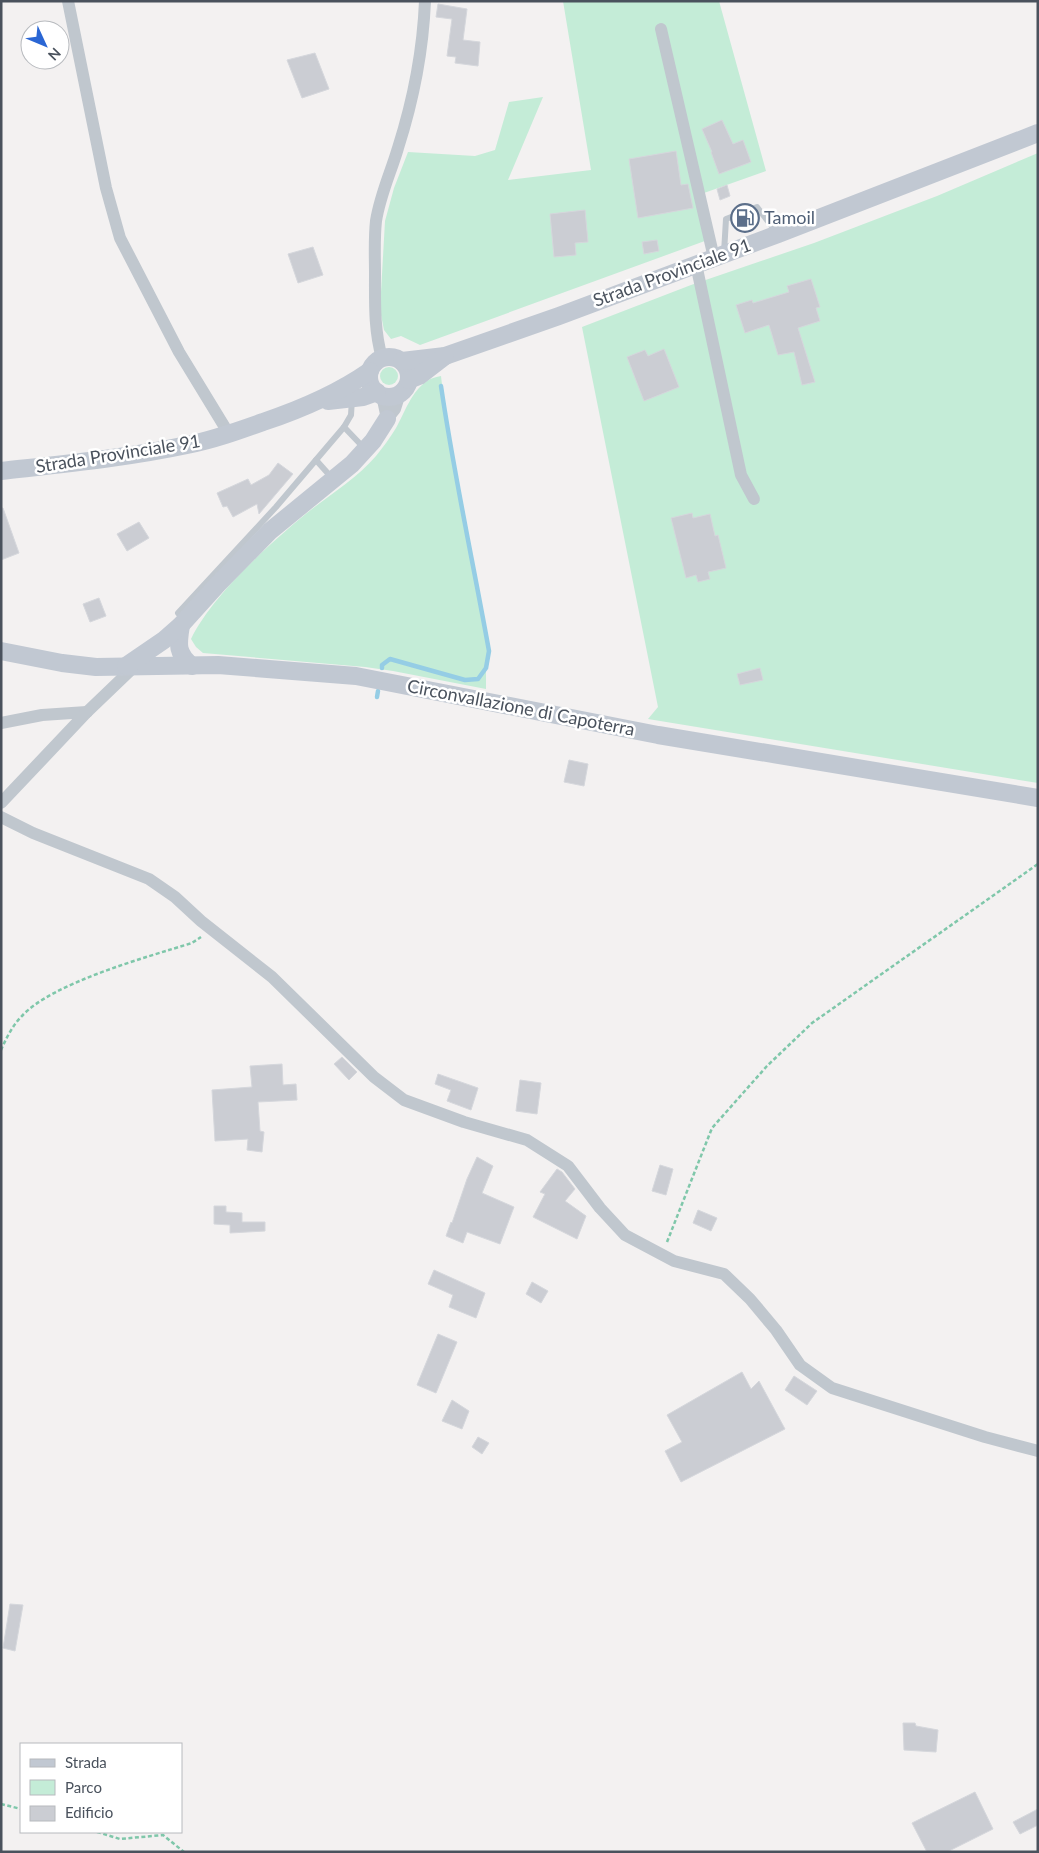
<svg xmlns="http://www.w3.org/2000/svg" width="1039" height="1853" font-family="Lato,sans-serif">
<rect width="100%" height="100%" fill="#f3f1f1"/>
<g fill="#c4ecd7">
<path d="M563,1H719L766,171L704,193L713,238L420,345L401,336L391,339L384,330L380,310L385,221L394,188L408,152L475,156L495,150L509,102L543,97L508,180L591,170Z"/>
<path d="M1038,153V783L648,719L658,707L582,327L691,285L814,243L937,196Z"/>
<circle cx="389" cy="376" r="9"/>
<path d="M441,376L449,444L467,532L489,651L486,668V689L393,671L365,667L203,653L196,647L191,639C213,594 272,541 312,509C334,492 358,477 376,456C383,447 390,438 396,428C405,412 411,392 427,381C431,378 437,377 441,376Z"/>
</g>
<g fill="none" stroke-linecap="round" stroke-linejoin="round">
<g stroke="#95cde5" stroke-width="4.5">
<path d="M382,668V665L390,659L465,680L478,679L486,668L489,651C473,562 454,475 441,386"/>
<path d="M377,697L378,691"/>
</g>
</g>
<g fill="#cbcdd3" stroke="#d5d7dc">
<path d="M438,4L467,9L463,40L480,42L478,66L455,63L456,57L447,56L452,19L436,17Z"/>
<path d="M315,53L329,89L302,98L287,60Z"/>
<path d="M722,120L733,144L743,140L751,162L719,174L711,152H712L702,129Z"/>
<path d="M676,151L681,185L688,184L693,208L638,218L629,159Z"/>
<path d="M727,185L730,196L720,200L717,189Z"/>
<path d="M585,210L588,242L575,243L576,255L554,257L550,214Z"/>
<path d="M657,240L659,251L644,254L642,242Z"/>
<path d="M313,247L323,275L298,283L288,254Z"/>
<path d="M811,279L820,307L816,308L820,321L798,328L815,382L802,385L794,352L778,355L769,325L745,333L736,305L752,300L753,303L789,292L787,286Z"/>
<path d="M664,349L679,387L644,401L627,357L645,350L648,356Z"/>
<path d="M278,463L293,474L259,514L257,504L233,517L227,506L223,507L217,493L248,479L251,485L269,475Z"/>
<path d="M1,508H3L19,553L1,560Z"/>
<path d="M692,513L693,518L710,514L715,536L718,535L726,568L708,572L710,579L698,582L696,575L686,578L671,518Z"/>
<path d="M139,522L149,538L127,551L117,534Z"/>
<path d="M99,598L106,616L90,622L83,604Z"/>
<path d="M760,668L763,680L740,685L737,674Z"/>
<path d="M569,760L588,764L584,786L564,782Z"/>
<path d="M342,1057L357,1072L349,1080L334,1064Z"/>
<path d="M282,1064L283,1085L296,1084L297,1100L258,1102L260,1131L264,1132L262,1152L247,1150L248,1139L215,1141L212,1090L252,1087L250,1066Z"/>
<path d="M438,1074L478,1088L471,1110L447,1101L451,1090L435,1084Z"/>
<path d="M520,1080L541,1083L537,1114L516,1111Z"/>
<path d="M477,1157L493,1166L482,1193L514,1207L500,1244L467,1232L463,1243L446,1236L451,1222L452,1223L467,1179Z"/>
<path d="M660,1165L673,1169L666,1195L652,1191Z"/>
<path d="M557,1169L562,1172L575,1189L565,1201L586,1216L577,1239L533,1217L545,1194L540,1192Z"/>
<path d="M214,1206H226V1212L242,1213V1222H265V1231L230,1233V1225L214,1224Z"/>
<path d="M698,1210L717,1218L711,1231L693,1223Z"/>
<path d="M434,1270L485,1293L476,1318L449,1307L453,1295L428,1284Z"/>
<path d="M532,1282L548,1291L541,1303L526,1294Z"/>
<path d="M438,1334L457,1342L436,1393L417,1385Z"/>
<path d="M742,1372L751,1389L759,1381L785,1429L681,1482L665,1451L682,1442L667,1415Z"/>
<path d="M794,1376L817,1391L807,1405L785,1390Z"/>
<path d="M452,1400L469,1411L462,1429L442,1421Z"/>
<path d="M478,1437L489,1443L482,1454L472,1447Z"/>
<path d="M10,1604L23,1605L15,1651L3,1648Z"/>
<path d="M903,1723H915L916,1726L938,1730L936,1752L904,1750Z"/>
<path d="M975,1792L993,1829L947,1852H927L912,1823Z"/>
<path d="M1038,1809V1825L1020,1834L1013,1822Z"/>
</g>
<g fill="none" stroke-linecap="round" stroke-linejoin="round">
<g stroke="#7fc7aa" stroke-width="2.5" stroke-dasharray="4 2.5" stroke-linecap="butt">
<path d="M1,1050C6,1039 12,1026 21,1017C51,983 147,957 192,943L201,937"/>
<path d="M667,1242L712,1128L767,1066L812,1023L1038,864"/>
<path d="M1,1804L21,1809"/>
<path d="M97,1832L120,1839L163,1835L184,1852"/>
</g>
<g stroke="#c0c7ce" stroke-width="6">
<path d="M724,253L726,219L757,207L777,233"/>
<path d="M344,427L365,449"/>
<path d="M316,460L332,478"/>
<path d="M184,620L178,613L276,507L344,427L351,415L352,399"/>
</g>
<g stroke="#c0c7ce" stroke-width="12">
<path d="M68,1L106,188L120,238L179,352L229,434"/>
<path d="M661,29L714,258"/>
<path d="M696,264L741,475L754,499"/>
<path d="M382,358C374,330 375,303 375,274C375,257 374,239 376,221C380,195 391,172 398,148C413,101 423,50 425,1"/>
<path d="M382,395L387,419"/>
<path d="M387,419L395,409L400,393"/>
<path d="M1,723L42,715L87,712"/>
<path d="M1,803L87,712L135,666"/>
<path d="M1,817L33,833L149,879L175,897L201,921L272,977L374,1077L404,1100L464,1122L527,1140L568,1166L600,1208L625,1235L674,1261L724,1274L750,1299L776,1330L800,1365L832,1388L985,1437L1038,1451"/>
</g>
<g stroke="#c1c8d2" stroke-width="18">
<circle cx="389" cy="377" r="20"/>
<path d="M402,361L445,356L559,316L778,234L1038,133"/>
<path d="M409,380L419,376L445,356"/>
<path d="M328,401L363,397L377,392"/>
<path d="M1,471C63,464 126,458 187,445C213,440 238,431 263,422C302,409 337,394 370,371"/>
<path d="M181,625C178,644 176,653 192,666"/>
<path d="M1,651L62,663L96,667L218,665L356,676L658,735L1038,798"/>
<path d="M126,666L164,640L181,625L218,584L270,531L352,464L373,441L387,419"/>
</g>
</g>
<defs>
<symbol id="fuel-ring" viewBox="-11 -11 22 22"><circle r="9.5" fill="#fff" stroke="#5c6f8a" stroke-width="1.5"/><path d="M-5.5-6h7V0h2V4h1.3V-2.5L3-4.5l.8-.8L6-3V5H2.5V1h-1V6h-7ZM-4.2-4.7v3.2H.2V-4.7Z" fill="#5c6f8a"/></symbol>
</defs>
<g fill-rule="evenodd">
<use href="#fuel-ring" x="729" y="202" width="32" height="32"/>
</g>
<g text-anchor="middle" stroke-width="5" stroke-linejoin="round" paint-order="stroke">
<g font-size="18" fill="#4e5e75" stroke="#fff" text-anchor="start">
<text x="764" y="224">Tamoil</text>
</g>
<g font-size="18" fill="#4a525d" stroke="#fff">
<text transform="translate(672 273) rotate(-20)" y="6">Strada Provinciale 91</text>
<text transform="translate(118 454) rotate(-9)" y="6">Strada Provinciale 91</text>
<text transform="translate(521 708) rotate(11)" y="6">Circonvallazione di Capoterra</text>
</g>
</g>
<rect width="1039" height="1853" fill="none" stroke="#4a525d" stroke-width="5"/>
<rect x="20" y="1743" width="162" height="90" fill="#ffffff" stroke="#b7babe"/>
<rect x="30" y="1759" width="25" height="8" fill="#c1c8d2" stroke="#b7babe"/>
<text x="65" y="1768" font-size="15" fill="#4a525d">Strada</text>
<rect x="30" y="1780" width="25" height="15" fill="#c4ecd7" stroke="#b7babe"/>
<text x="65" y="1793" font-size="15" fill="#4a525d">Parco</text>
<rect x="30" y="1806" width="25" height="15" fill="#cbcdd3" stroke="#b7babe"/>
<text x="65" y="1818" font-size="15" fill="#4a525d">Edificio</text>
<g transform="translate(45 45) rotate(134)"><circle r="24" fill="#ffffff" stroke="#b7babe"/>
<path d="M0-4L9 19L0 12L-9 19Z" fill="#2a66d4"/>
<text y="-8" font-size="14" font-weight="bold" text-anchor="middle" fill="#4a525d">N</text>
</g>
</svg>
